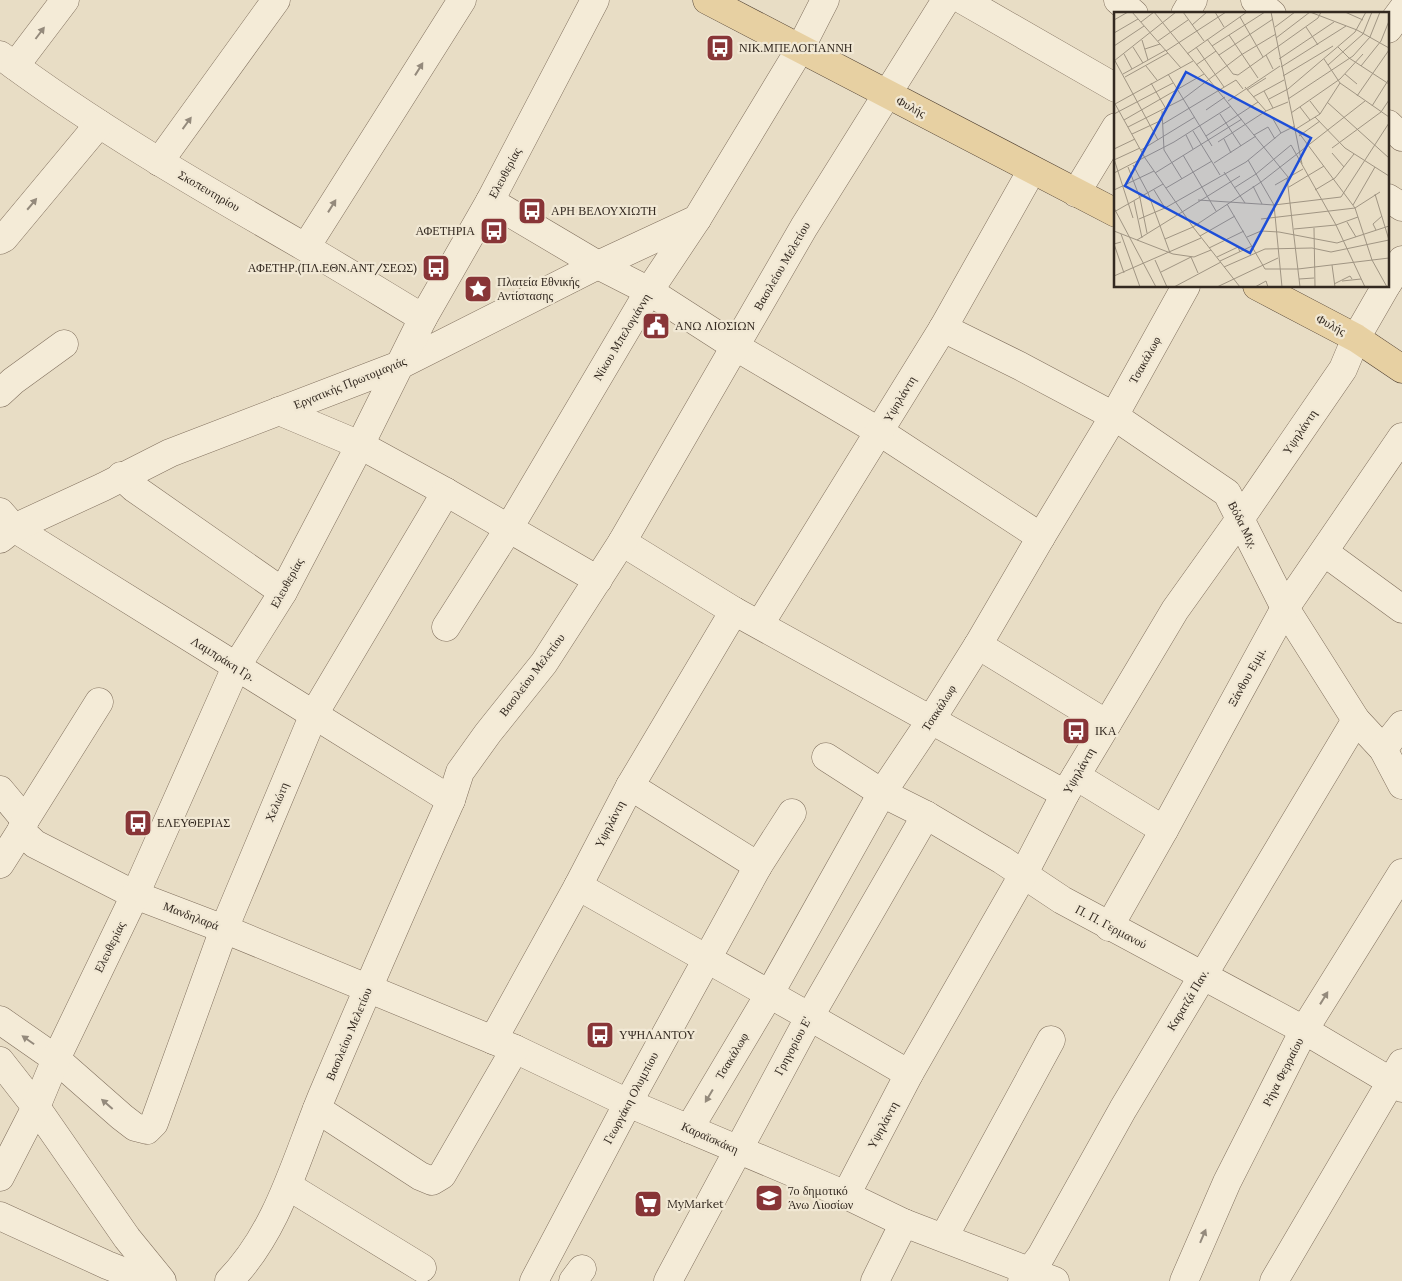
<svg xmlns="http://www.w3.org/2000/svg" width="1402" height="1281" font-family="Lora,serif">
<rect width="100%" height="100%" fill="#e8ddc5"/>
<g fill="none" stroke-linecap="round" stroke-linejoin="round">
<defs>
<g id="minor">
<path d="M963,0L1116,88"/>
<path d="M1118,0L1134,14"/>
<path d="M1255,0L1272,14"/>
<path d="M1185,14L1193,0"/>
<path d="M1388,29L1402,10"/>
<path d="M0,55C96,127 199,186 303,246C343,269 383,294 423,318"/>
<path d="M15,66L65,0"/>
<path d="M1388,124L1402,137"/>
<path d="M159,162L276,0"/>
<path d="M1076,193L1116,127"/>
<path d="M1388,198L1402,207"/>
<path d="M490,201L598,265L649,291L736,347L880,432L1041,537"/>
<path d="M0,240L4,238L99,124"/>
<path d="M306,247L462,0"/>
<path d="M1388,283L1402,260"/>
<path d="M943,328L1020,366L1114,416L1227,493L1285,608L1356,720L1383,749L1402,785"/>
<path d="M0,393L13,381L64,344"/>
<path d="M279,411L360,445L446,492L598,580"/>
<path d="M121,476L134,488L283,592"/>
<path d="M0,512L14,528L451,800"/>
<path d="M0,539L14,528L103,487L170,453L402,364L598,265L697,219"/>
<path d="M622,542L734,611L1065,794"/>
<path d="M1324,552L1402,609"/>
<path d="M760,624L943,328L1032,170"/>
<path d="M446,627L509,528L649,291L697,219L800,49L825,0"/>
<path d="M978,645L1107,724"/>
<path d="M1383,749L1402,725"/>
<path d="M826,757L882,793L926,815L1002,860L1062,900L1304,1030L1402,1088"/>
<path d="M1076,776L1164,830"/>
<path d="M630,786L758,866"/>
<path d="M0,790L25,820"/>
<path d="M21,831L35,844L135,895L224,929L515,1049L628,1103L846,1195L904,1223L1055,1281"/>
<path d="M0,864L21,831L25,820L99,702"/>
<path d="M578,886C688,949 800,1010 909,1074"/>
<path d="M1109,927L1164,830L1285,608L1402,437"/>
<path d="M0,1020L56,1059L122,1117L135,1127L147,1130L154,1123L224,929L314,714L446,492"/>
<path d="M493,1040L578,886L630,786L734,611"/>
<path d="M0,1061L36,1107L127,1238L162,1281"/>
<path d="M317,1109L420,1176L432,1181L442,1175L515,1049"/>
<path d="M689,1129L770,993L882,793L931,720L978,645L1041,537L1114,416L1186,286"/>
<path d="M0,1177L36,1107L56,1059L135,895L236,667L283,592L360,445L423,318L490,201L595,0"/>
<path d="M288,1186L422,1268"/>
<path d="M846,1195L909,1074L1023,875L1065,794L1107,724L1175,610L1240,519L1343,369L1356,338L1386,286"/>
<path d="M0,1216L107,1265L147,1281"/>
<path d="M944,1237L1051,1040"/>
<path d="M229,1281C278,1231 296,1159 322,1096C364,997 407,898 451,800L460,772L488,733L544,663L622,542L804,227L946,0"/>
<path d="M534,1281L628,1103L758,866L792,813"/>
<path d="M573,1281L582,1269"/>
<path d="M668,1281L810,1016L926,815"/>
<path d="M875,1281L904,1223"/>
<path d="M1022,1281L1041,1256L1123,1109L1356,720"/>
<path d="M1184,1281L1227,1182L1304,1030L1402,873"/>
<path d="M1274,1281L1402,1063"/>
</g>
<g id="major">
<path d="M707,0L1116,213"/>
<path d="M1257,286L1356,338L1402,369"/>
</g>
</defs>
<use href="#minor" stroke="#81705e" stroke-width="29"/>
<use href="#major" stroke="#4f3f31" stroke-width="29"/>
<use href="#minor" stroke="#f4ebd7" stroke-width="28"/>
<use href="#major" stroke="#e7d0a2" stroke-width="28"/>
</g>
<defs><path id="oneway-solid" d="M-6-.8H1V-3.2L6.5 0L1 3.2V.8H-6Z" transform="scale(1.25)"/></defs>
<g fill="#948a7c">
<use href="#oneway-solid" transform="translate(40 33) rotate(-53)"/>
<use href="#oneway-solid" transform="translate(419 69) rotate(-58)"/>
<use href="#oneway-solid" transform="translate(187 123) rotate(-54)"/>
<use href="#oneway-solid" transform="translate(32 204) rotate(-50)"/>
<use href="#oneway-solid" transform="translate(332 206) rotate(-58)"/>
<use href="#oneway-solid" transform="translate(1324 998) rotate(-58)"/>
<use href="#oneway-solid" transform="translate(28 1040) rotate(-145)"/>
<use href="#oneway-solid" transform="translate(709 1096) rotate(121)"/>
<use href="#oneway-solid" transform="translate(107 1104) rotate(-139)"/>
<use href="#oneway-solid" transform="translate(1203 1236) rotate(-67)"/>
</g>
<defs>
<symbol id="bus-square" viewBox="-11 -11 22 22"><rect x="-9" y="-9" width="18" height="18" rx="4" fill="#883537" stroke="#f1e8d4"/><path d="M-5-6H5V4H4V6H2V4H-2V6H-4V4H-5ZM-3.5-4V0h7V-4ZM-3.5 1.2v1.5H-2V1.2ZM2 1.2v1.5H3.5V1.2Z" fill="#fff"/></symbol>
<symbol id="sight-square" viewBox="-11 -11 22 22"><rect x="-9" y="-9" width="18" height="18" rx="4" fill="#883537" stroke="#f1e8d4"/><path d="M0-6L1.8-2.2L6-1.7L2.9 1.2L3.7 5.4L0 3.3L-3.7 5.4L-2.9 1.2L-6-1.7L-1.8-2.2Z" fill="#fff"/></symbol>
<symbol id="civic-square" viewBox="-11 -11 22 22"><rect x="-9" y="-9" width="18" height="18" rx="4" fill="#883537" stroke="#f1e8d4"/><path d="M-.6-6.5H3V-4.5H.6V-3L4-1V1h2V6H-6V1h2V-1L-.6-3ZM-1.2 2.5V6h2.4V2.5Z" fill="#fff"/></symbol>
<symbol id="school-square" viewBox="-11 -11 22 22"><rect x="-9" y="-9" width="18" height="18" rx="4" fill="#883537" stroke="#f1e8d4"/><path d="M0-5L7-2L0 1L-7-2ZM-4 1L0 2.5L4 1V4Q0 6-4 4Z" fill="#fff"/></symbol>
<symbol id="supermarket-square" viewBox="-11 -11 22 22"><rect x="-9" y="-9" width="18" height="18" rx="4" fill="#883537" stroke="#f1e8d4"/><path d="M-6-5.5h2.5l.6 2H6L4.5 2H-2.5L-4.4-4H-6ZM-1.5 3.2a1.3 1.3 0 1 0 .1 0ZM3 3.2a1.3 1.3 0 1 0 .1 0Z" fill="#fff"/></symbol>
</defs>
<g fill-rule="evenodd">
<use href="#bus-square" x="704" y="32" width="32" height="32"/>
<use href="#bus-square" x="516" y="195" width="32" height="32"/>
<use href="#bus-square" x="478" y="215" width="32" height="32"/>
<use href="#bus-square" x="420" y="252" width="32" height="32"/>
<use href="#sight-square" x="462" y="273" width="32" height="32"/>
<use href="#civic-square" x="640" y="310" width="32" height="32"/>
<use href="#bus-square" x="1060" y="715" width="32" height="32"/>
<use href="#bus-square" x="122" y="807" width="32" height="32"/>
<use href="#bus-square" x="584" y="1019" width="32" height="32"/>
<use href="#school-square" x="753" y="1182" width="32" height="32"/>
<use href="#supermarket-square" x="632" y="1188" width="32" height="32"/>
</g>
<g text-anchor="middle" stroke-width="4.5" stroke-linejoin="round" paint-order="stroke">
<g font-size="12" fill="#332920" stroke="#f1e8d4" text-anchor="start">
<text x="739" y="52">ΝΙΚ.ΜΠΕΛΟΓΙΑΝΝΗ</text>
<text x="551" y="215">ΑΡΗ ΒΕΛΟΥΧΙΩΤΗ</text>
<text x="475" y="235" text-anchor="end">ΑΦΕΤΗΡΙΑ</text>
<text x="417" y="272" text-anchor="end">ΑΦΕΤΗΡ.(ΠΛ.ΕΘΝ.ΑΝΤ/ΣΕΩΣ)</text>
<text x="497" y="286">Πλατεία Εθνικής<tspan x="497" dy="14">Αντίστασης</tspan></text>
<text x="675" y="330">ΑΝΩ ΛΙΟΣΙΩΝ</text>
<text x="1095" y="735">ΙΚΑ</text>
<text x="157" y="827">ΕΛΕΥΘΕΡΙΑΣ</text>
<text x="619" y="1039">ΥΨΗΛΑΝΤΟΥ</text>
<text x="788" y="1195">7ο δημοτικό<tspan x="788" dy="14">Άνω Λιοσίων</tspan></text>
<text x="667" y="1208">MyMarket</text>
</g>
<g font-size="12" fill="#332920" stroke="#f1e8d4">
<text transform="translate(911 107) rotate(28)" y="4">Φυλής</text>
<text transform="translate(505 173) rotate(-62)" y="4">Ελευθερίας</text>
<text transform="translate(209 191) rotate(30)" y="4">Σκοπευτηρίου</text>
<text transform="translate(782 266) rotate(-60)" y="4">Βασιλείου Μελετίου</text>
<text transform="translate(1331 325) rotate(28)" y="4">Φυλής</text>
<text transform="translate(622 337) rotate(-59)" y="4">Νίκου Μπελογιάννη</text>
<text transform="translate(1145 360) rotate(-61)" y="4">Τσακάλωφ</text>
<text transform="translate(350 383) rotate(-22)" y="4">Εργατικής Πρωτομαγιάς</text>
<text transform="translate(900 399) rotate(-59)" y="4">Υψηλάντη</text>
<text transform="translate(1300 432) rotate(-56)" y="4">Υψηλάντη</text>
<text transform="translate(1243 525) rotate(63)" y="4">Βόδα Μιχ.</text>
<text transform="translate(287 583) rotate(-61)" y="4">Ελευθερίας</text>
<text transform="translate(223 659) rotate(32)" y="4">Λαμπράκη Γρ.</text>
<text transform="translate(532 675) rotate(-53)" y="4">Βασιλείου Μελετίου</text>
<text transform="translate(1247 677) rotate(-61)" y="4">Ξάνθου Εμμ.</text>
<text transform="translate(939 708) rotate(-57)" y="4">Τσακάλωφ</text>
<text transform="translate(1079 771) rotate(-60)" y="4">Υψηλάντη</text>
<text transform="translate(277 802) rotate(-67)" y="4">Χελιώτη</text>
<text transform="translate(610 824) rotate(-63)" y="4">Υψηλάντη</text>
<text transform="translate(191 916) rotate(21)" y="4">Μανδηλαρά</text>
<text transform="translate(1111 927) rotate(28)" y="4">Π. Π. Γερμανού</text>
<text transform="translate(110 947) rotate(-64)" y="4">Ελευθερίας</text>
<text transform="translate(1188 1000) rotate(-59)" y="4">Καρατζά Παν.</text>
<text transform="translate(349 1034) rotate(-67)" y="4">Βασιλείου Μελετίου</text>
<text transform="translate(793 1046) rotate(-62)" y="4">Γρηγορίου Ε'</text>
<text transform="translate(732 1056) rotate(-59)" y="4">Τσακάλωφ</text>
<text transform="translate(1283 1072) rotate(-63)" y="4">Ρήγα Φερραίου</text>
<text transform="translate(631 1098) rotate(-62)" y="4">Γεωργάκη Ολυμπίου</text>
<text transform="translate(883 1125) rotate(-62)" y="4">Υψηλάντη</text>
<text transform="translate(710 1138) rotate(24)" y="4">Καραϊσκάκη</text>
</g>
</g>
<g transform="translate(1114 12)">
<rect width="275" height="275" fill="#e8ddc5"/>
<path fill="none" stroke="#a09583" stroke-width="1" d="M18,0L67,56M40,0L174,165M69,0L90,29M101,0L110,15M157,0L188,152M196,0L243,18L275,36M231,0L249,8M126,5L149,45M0,8L14,0M27,10L40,0M78,13L93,0M161,15L181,0M192,15L204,33M0,21L24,7M115,23L144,66M162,26L196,0M93,27L119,62L124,63L204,6L207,0M28,28L34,48M44,29L74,8M0,34L30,14M98,34L151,0M19,35L29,51M82,35L110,75M224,35L235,46L275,72M31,37L46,32M52,39L112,0M10,42L18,57M73,42L133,0M105,43L159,7M152,43L159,57M0,47L44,128M165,47L220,10M210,47L226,71L275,105M0,49L62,0M82,53L102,39M214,53L249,22L258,0M32,54L43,68M247,54L267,29L275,9M167,55L232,14M9,62L52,38M54,62L98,134M231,62L243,72M169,64L219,34M11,65L54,41M37,71L52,97M226,71L206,102L182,117L241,196L258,248L273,275M131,75L152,99M133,78L152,66M150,79L159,96M243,84L275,38M139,85L170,68M155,87L174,77L241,20L252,0M174,87L239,44L256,25L266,0M114,89L166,54M196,89L206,102M0,90L31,146L79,215L126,275M213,90L275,146M1,92L79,49M258,94L275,67M186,95L196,108M92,98L111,85M48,99L50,138L68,167M177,101L226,67L249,42M0,102L59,71M106,102L127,134M201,105L231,136L275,164M159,107L167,121M10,108L90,62M49,112L122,68L129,77M14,115L69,87L127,43L162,22M79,119L106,163M18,122L48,108M72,123L79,137M140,123L154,115L161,127M92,124L144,90M185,124L206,109M110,127L117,141M104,130L152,99L174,90M218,136L267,100L275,88M0,137L21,127M27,138L81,105M218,141L230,155M69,143L102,199M0,147L19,206M0,148L26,136M134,148L160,193L168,275M100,151L142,124M19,153L34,181L56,241M14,155L26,186L33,221M110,160L131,191M0,161L60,130L117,94M41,161L128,107M173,166L186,275M161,173L189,157M139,174L148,192M175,175L210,154M52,176L98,149M120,176L142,162L177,133L222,213L251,275M0,178L40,159M40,178L51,196M201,178L221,166L240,142M261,182L275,228M84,188L160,193L227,185L275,111M20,189L28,226M113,192L151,257H184L275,246M239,193L261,155M0,196L42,275M0,200L49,172M25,207L51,196L132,150L167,121L181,114M147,207L241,196L266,180M233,210L242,225M200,216L201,275M180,217L222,213L244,205M262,218L259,212L268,204M0,219L59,242L80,245L97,238M7,222L26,275M86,224L121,204M133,225L147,219L165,220L223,231L275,214M51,227L79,215L147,170L251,89M23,228L126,164M7,230L0,232L10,261M95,236L130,219M103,245L124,235L126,240M41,248L53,275M106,249L138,234M218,253L221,275M110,255L151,237L198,236L217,240L275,228M47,260L77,245L84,261M0,264L87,226M185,267L200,266M228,269L247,267M220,272L236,264L238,267M60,275L107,250M103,275L164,246M141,275L152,269L154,275"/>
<path fill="#1d4ed8" fill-opacity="0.15" stroke="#1d4ed8" stroke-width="2.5" d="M72,60L197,126L136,241L11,174Z"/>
<rect width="275" height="275" fill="none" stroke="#332920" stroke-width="2.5"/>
</g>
</svg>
